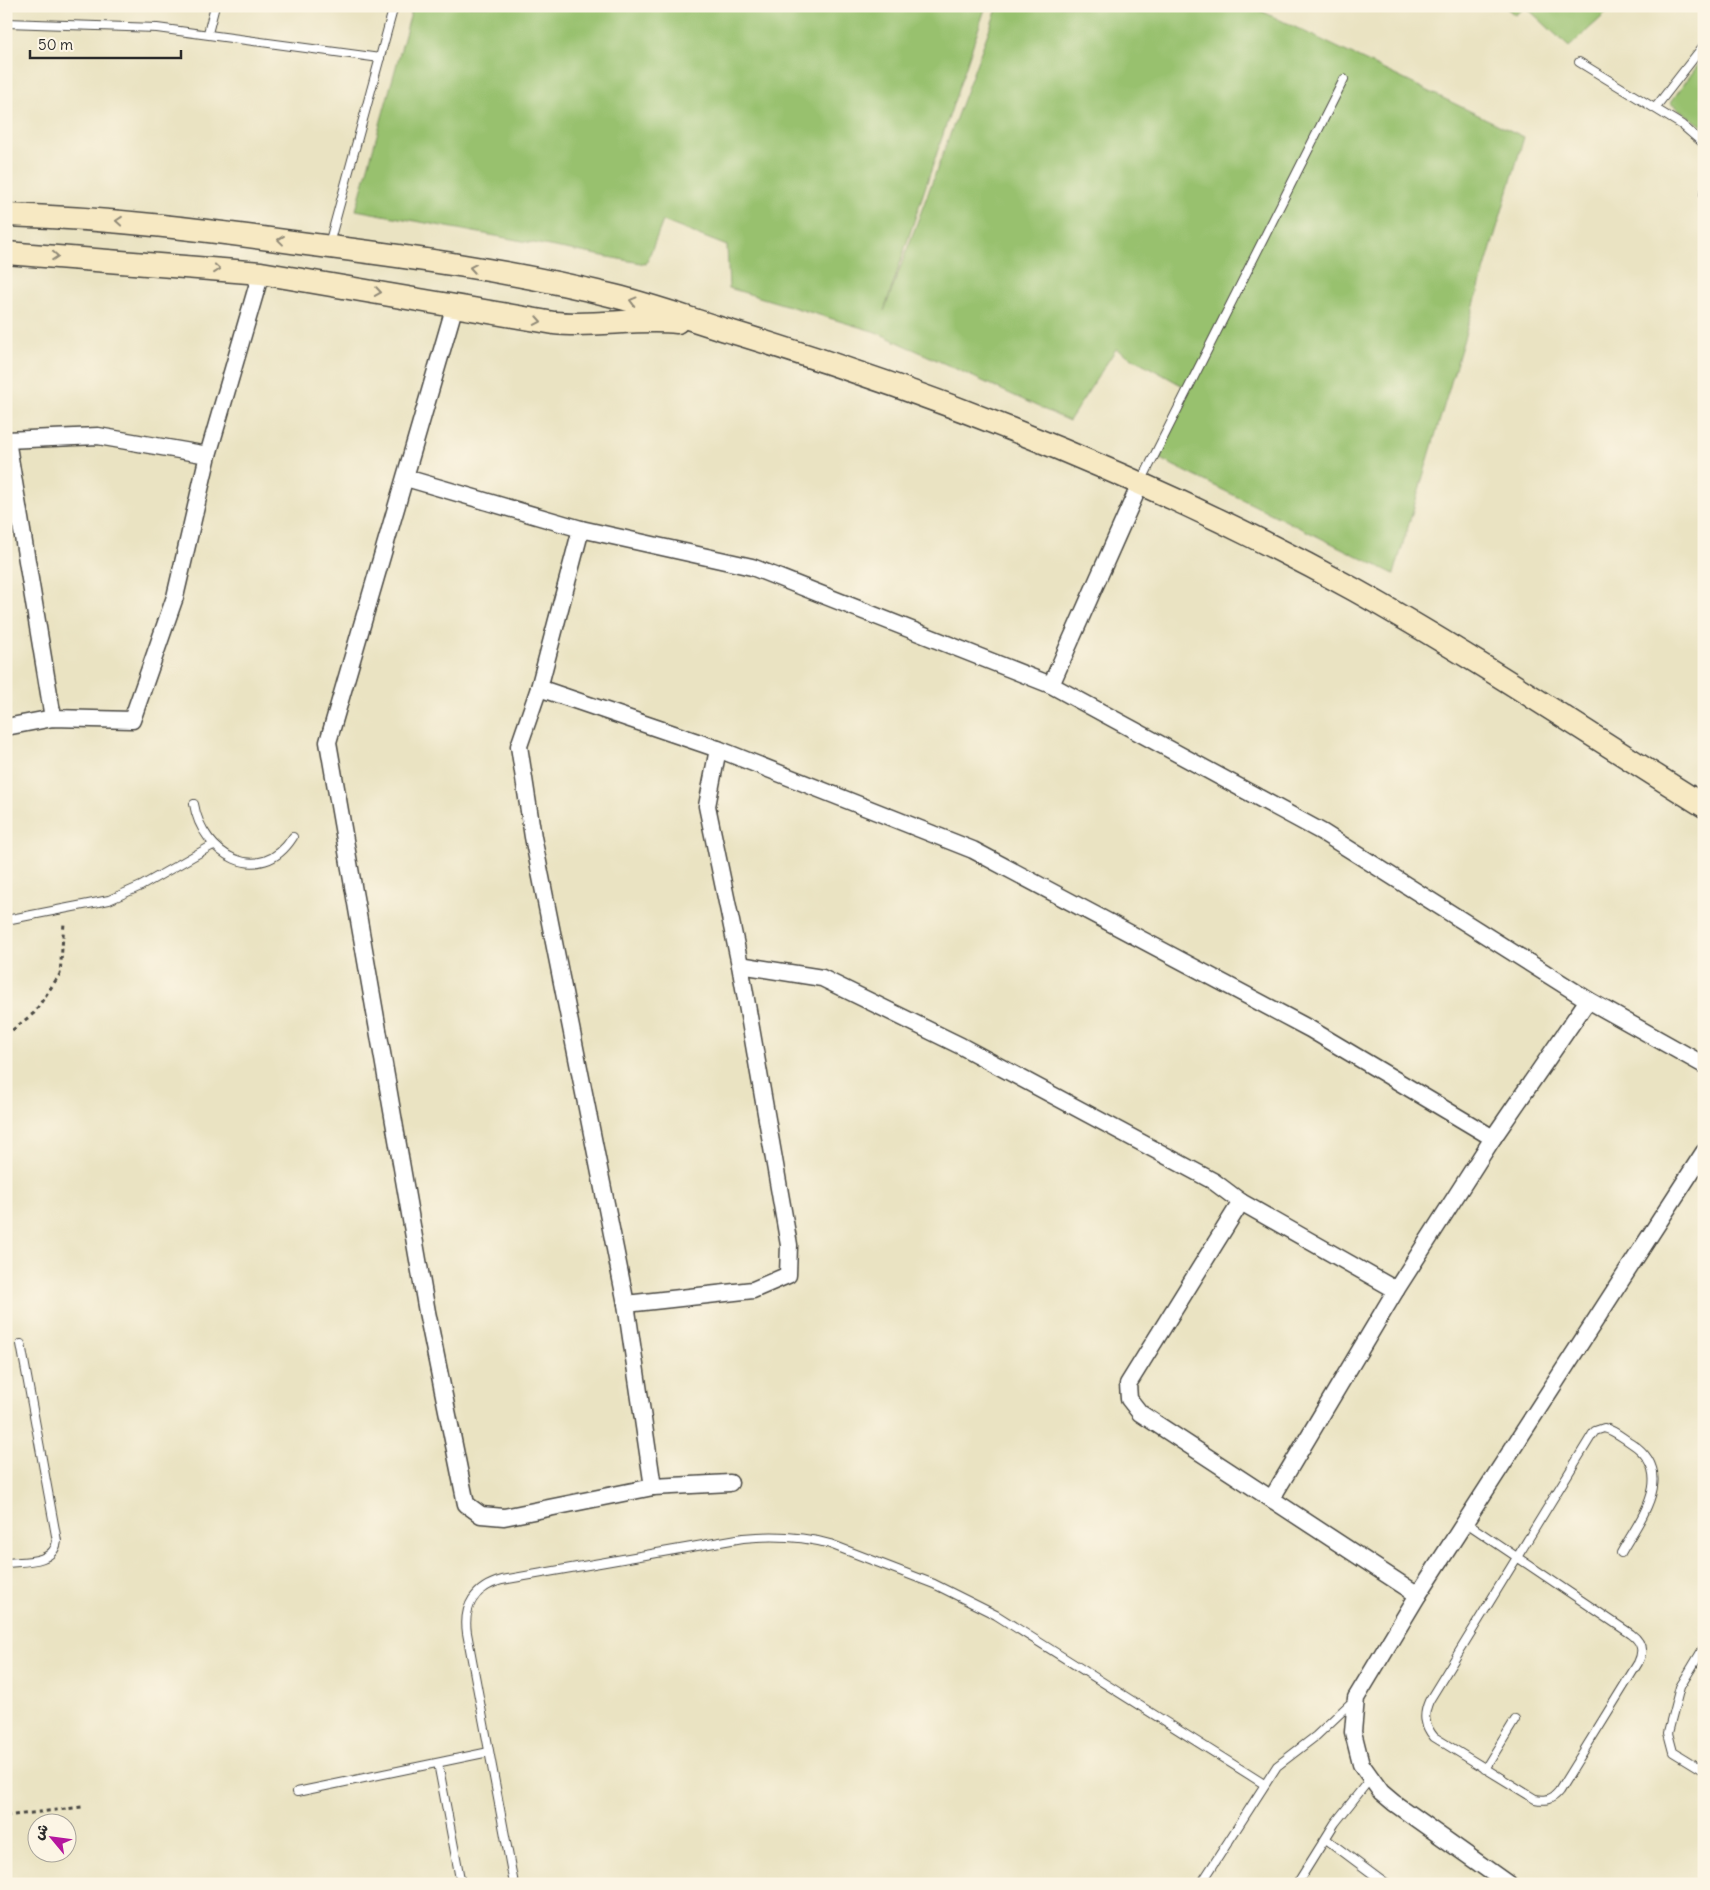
<svg xmlns="http://www.w3.org/2000/svg" width="1710" height="1890" font-family="Delius,'Playpen Sans Arabic',sans-serif">
<rect width="100%" height="100%" fill="#fcf5e5"/>
<filter id="ink" filterUnits="userSpaceOnUse"><feTurbulence type="fractalNoise" baseFrequency=".02" numOctaves="2"/><feDisplacementMap in="SourceGraphic" scale="10" xChannelSelector="R" yChannelSelector="G"/><feConvolveMatrix kernelMatrix="1 2 1 2 8 2 1 2 1" color-interpolation-filters="sRGB"/></filter>
<filter id="wash" filterUnits="userSpaceOnUse"><feTurbulence type="fractalNoise" baseFrequency=".0096" numOctaves="4" result="noise"/><feDisplacementMap in="SourceGraphic" scale="20" xChannelSelector="R" yChannelSelector="G"/><feGaussianBlur stdDeviation="1.12" result="paint"/><feColorMatrix in="noise" values="0 0 0 0 0 0 0 0 0 0 0 0 0 0 0 0 0 1.4 0 .05"/><feComposite in="paint" operator="in"/></filter>
<g filter="url(#wash)">
<rect width="100%" height="100%" fill="#eae3c2"/>
<g fill="#98c16e" stroke="#62764c">
<path d="M413,6H986L884,311L998,6H1251L1524,137L1394,574L1160,459L1185,387L1116,349L1069,421L876,332L729,288L727,246L663,221L646,264L356,210Z"/>
<path d="M1504,6H1614L1569,47L1526,7L1515,15Z"/>
<path d="M1704,57V127L1670,103Z"/>
</g>
</g>
<g filter="url(#ink)">
<g fill="none" stroke-linecap="round" stroke-linejoin="round">
<defs>
<g id="lane">
<path d="M1410,6L1411,7"/>
<path d="M6,23L157,28L380,58"/>
<path d="M208,33L215,6"/>
<path d="M1579,62L1682,125L1704,144"/>
<path d="M1655,108L1704,45"/>
<path d="M1704,193V205"/>
<path d="M329,244L394,6"/>
<path d="M1141,482L1344,79"/>
<path d="M194,804C202,854 260,889 293,837"/>
<path d="M6,920L109,900L141,886L213,845"/>
<path d="M1465,1522L1631,1634C1642,1642 1644,1651 1638,1663L1559,1791C1552,1800 1545,1801 1535,1799L1434,1737C1424,1725 1423,1715 1429,1701L1592,1435L1595,1431L1604,1428C1614,1430 1623,1438 1631,1443C1678,1473 1640,1519 1621,1553"/>
<path d="M6,1563C24,1561 54,1564 57,1541L21,1344"/>
<path d="M1704,1647L1680,1687L1668,1733L1673,1752L1704,1771"/>
<path d="M438,1763L461,1884"/>
<path d="M1485,1769L1515,1720"/>
<path d="M297,1792L489,1752"/>
<path d="M1326,1839L1386,1884"/>
<path d="M514,1884L467,1633C463,1606 475,1587 502,1580L743,1538C773,1535 801,1536 830,1544L934,1584L996,1615L1264,1784"/>
<path d="M1201,1884L1277,1766L1316,1736L1353,1701"/>
<path d="M1297,1884L1335,1823L1370,1779"/>
</g>
<g id="street">
<path d="M455,305L328,742L427,1312L466,1504L481,1515L504,1517L653,1487L730,1483"/>
<path d="M6,440L98,436L208,455"/>
<path d="M7,440L53,718"/>
<path d="M406,478L581,529L752,567L1051,685L1322,832L1588,1000L1704,1065"/>
<path d="M581,529L539,688L519,746L533,837L626,1304L653,1487"/>
<path d="M1051,685L1140,484"/>
<path d="M539,688L718,749L973,850L1310,1029L1493,1138"/>
<path d="M6,727L53,718L132,720L175,597L208,455L261,273"/>
<path d="M740,965L822,978L961,1046L1213,1181L1241,1202L1128,1384L1129,1399L1140,1413L1418,1595"/>
<path d="M1241,1202L1396,1290"/>
<path d="M626,1304L753,1290L788,1275L789,1245L740,965L707,806L718,749"/>
<path d="M1272,1498L1396,1290L1493,1138L1588,1000"/>
<path d="M1508,1884L1394,1803L1381,1792L1361,1764L1353,1732L1356,1698L1418,1595L1704,1152"/>
</g>
<g id="secondary">
<path d="M6,215C107,218 207,230 307,244C410,257 513,271 614,296C650,305 684,317 719,328C939,394 1152,479 1353,589C1473,656 1587,733 1704,806"/>
<path d="M6,253L261,273L554,323C595,327 636,318 677,322"/>
</g>
</defs>
<use href="#lane" stroke="#484742" stroke-width="10"/>
<use href="#street" stroke="#484742" stroke-width="19"/>
<use href="#secondary" stroke="#484742" stroke-width="25"/>
<g stroke="#484742" stroke-width="3" stroke-dasharray="4 4" stroke-linecap="butt">
<path d="M6,1035L34,1013L60,974L64,923"/>
<path d="M6,1816L82,1807"/>
</g>
<use href="#lane" stroke="#fff" stroke-width="8"/>
<use href="#street" stroke="#fff" stroke-width="16"/>
<use href="#secondary" stroke="#f7e9c3" stroke-width="22"/>
</g>
<defs><path id="oneway-chevron" d="M-2-3.5L2.5 0L-2 3.5" fill="none" stroke-width="1.6" stroke-linecap="round" stroke-linejoin="round" transform="scale(1.25)"/></defs>
<g stroke="#918a77">
<use href="#oneway-chevron" transform="translate(119 221) rotate(-175)"/>
<use href="#oneway-chevron" transform="translate(281 240) rotate(-173)"/>
<use href="#oneway-chevron" transform="translate(55 256) rotate(4)"/>
<use href="#oneway-chevron" transform="translate(473 268) rotate(-170)"/>
<use href="#oneway-chevron" transform="translate(217 269) rotate(5)"/>
<use href="#oneway-chevron" transform="translate(378 292) rotate(9)"/>
<use href="#oneway-chevron" transform="translate(633 301) rotate(-165)"/>
<use href="#oneway-chevron" transform="translate(538 321) rotate(10)"/>
</g>
</g>
<rect width="1710" height="1890" fill="none" stroke="#fcf5e5" stroke-width="25"/>
<g transform="translate(52 1838) rotate(299)"><circle r="24" fill="#fcf5e5" stroke="#a8a49b"/>
<path d="M0-4L9 19L0 12L-9 19Z" fill="#b5179e"/>
<text y="-8" font-size="14" font-weight="bold" text-anchor="middle" fill="#2b2b2b">ش</text>
</g>
<path d="M30 50v8h151v-8" fill="none" stroke="#2b2b2b" stroke-width="2.5"/>
<text x="38" y="50" font-size="15" fill="#2b2b2b" stroke="#fcf5e5" stroke-width="4" paint-order="stroke">50 m</text>
</svg>
